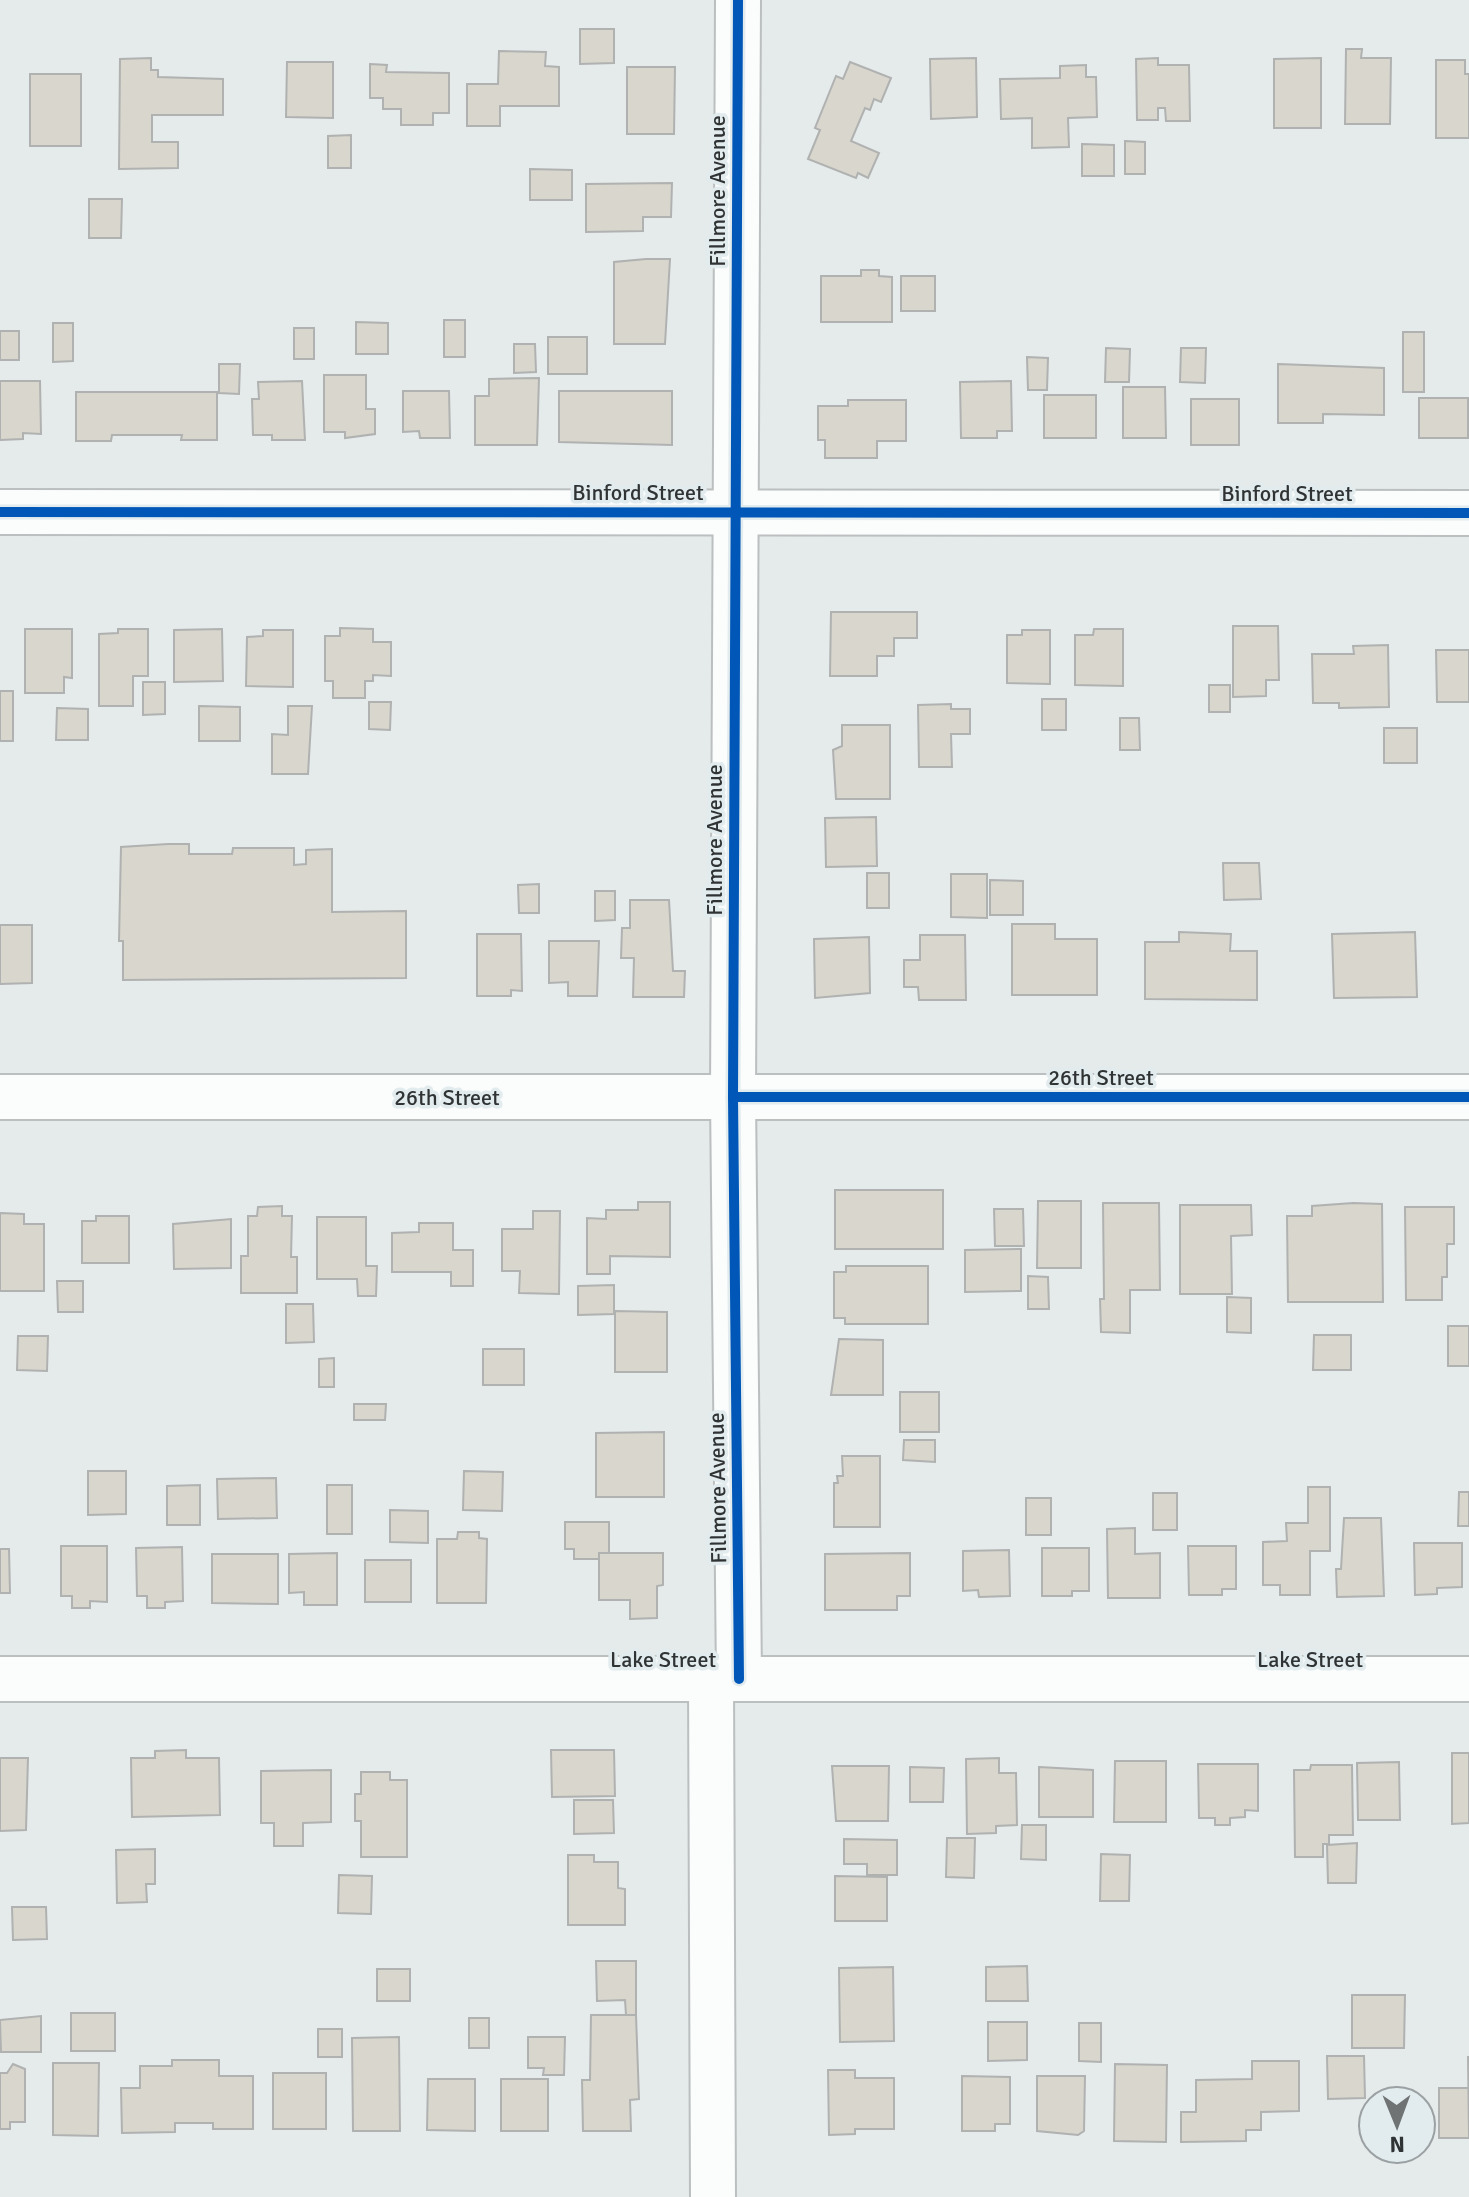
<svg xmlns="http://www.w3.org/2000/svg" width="1469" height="2197" font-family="Signika,sans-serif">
<rect width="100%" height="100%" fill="#e5eaea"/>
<g fill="#d9d6cd" stroke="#b0b2b1" stroke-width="2">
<path d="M580,29H614V63L580,64Z"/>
<path d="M1346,49H1362L1361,58H1391L1390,124H1345Z"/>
<path d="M499,51L546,52L545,66L559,67V106H500V126H467V84H498Z"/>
<path d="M151,58V70H158V77L223,79V115H152V142H178V168L119,169L120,59Z"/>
<path d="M976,58L977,117L931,119L930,59Z"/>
<path d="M1158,58V65H1189L1190,121H1166L1165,108H1158V120H1137L1136,59Z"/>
<path d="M1321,58V128H1274V59Z"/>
<path d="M1436,60H1465V74H1469V138H1436Z"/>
<path d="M287,62H333V118L286,117Z"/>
<path d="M850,62L891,78L881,102L874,99L870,110L865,108L851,141L879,153L868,178L858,173L856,178L808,159L820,130L815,128L836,76L843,79Z"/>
<path d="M370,64L387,65L386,72L449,73V113H433V125H401V109H383V98H370Z"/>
<path d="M1086,65V77H1096L1097,117L1068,118L1069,147L1032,148V118L1001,119L1000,79L1060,78V66Z"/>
<path d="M627,67H675L674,134H627Z"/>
<rect x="30" y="74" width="51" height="72"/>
<path d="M351,135V168H328V136Z"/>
<path d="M1125,141L1145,142V174H1125Z"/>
<path d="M1082,144L1114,145V176H1082Z"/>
<path d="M530,169L572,170V200H530Z"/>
<path d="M672,183L671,217H643V231L586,232V184Z"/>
<path d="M89,199H122L121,238H89Z"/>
<path d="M646,259H670L665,344H614V262Z"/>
<path d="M861,270H879V276L892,277V322H821V276H861Z"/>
<rect x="901" y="276" width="34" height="35"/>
<rect x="444" y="320" width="21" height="37"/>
<path d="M356,322L388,323V354H356Z"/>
<path d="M53,323H73V361L53,362Z"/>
<rect x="294" y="328" width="20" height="31"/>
<rect x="0" y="331" width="19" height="29"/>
<rect x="1403" y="332" width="21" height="60"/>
<rect x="548" y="337" width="39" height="37"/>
<path d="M514,344H535L536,372L514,373Z"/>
<path d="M1106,348L1130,349L1129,382H1105Z"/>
<path d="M1181,348H1206L1205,383L1180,382Z"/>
<path d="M1027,357L1048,358L1047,390H1028Z"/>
<path d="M219,364H240L239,394L219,393Z"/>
<path d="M1278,364L1384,368V415L1323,414V423H1278Z"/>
<path d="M324,375H366V409H375V434L345,438V432H324Z"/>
<path d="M539,378L537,445H475V396H489V379Z"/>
<path d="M0,381H40L41,434L23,433V439L0,440Z"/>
<path d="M302,381L305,440H272V435H253L252,399H259L258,382Z"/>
<path d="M1011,381L1012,431H997V438H961L960,382Z"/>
<path d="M1123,387H1165L1166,438H1123Z"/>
<path d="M403,391H449L450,438H420L419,431L403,432Z"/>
<path d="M559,391H672V445L559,442Z"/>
<path d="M76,392H217V440H181L182,435H112L111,441H76Z"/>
<rect x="1044" y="395" width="52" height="43"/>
<rect x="1419" y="398" width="49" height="40"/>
<rect x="1191" y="399" width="48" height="46"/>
<path d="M848,400H906V441H877V458H825V440H818V406H848Z"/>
<path d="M831,612H917V638H894V656H877V676H830Z"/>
<path d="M1233,626H1278L1279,680H1266V696L1233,697Z"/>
<path d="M340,628L373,629V642H391V676L373,675V681H365V698H333V681H325V636H340Z"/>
<path d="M25,629H72V678L64,677V693H25Z"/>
<path d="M118,629H148V676H133V706H99V634L118,633Z"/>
<path d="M222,629L223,681L174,682V630Z"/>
<path d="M1094,629H1123V686L1075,685V635H1093Z"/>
<path d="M263,630H293V687L246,686L247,637L263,636Z"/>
<path d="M1022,630H1050V684L1007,683V635H1022Z"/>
<path d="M1388,645L1389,707L1339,708V703H1313L1312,654H1354L1353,646Z"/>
<path d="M1436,650H1469V702H1437Z"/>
<path d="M143,682H165V714L143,715Z"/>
<rect x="1209" y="685" width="21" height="27"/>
<rect x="0" y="691" width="13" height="50"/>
<rect x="1042" y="699" width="24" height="31"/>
<path d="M369,702H391L390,730L369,729Z"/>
<path d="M951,704V709H970V734H951L952,767H919L918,705Z"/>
<path d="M199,706L240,707V741H199Z"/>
<path d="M288,706H312L308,774H272V734L288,735Z"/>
<path d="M57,708L88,709V740H56Z"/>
<path d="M1120,718H1139L1140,750H1120Z"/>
<path d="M842,725H890V799H836L833,750L842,746Z"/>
<rect x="1384" y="728" width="33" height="35"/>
<path d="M876,817L877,866L826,867L825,818Z"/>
<path d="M168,844H189V854H232L233,848H294V865L306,864V850L332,849V912L406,911V978L123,980V941H119L121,847Z"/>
<path d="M1223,863H1259L1261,899L1224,900Z"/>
<rect x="867" y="873" width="22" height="35"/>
<path d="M951,874H987V918L951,917Z"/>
<path d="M990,880L1023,881V915H990Z"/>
<path d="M539,884V913H519L518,885Z"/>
<path d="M595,891H615V920L595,921Z"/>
<path d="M630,900H669L673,971H685L684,997H633L634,958H621L622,928H630Z"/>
<path d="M1012,924H1055V939H1097V995H1012Z"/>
<path d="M0,925H32V983L0,984Z"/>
<path d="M1179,932L1231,934L1230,951H1257V1000L1145,999V942H1179Z"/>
<path d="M1415,932L1417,997L1334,998L1332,934Z"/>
<path d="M477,934H521L522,991L511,990V996H477Z"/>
<path d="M920,935H965L966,1000H919L918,987H904V960H920Z"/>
<path d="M869,937L870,993L815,998L814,939Z"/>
<path d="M549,941H599L597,996H568V982L549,983Z"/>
<rect x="835" y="1190" width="108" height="59"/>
<path d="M1038,1201H1081V1268H1037Z"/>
<path d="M638,1202H670V1257L610,1256V1274H587V1218L606,1219V1210H638Z"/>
<path d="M1103,1203H1159L1160,1290H1130V1333L1101,1332L1100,1299H1104Z"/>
<path d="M1353,1203L1382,1204L1383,1302H1288L1287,1216H1312V1206Z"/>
<path d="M1180,1205H1251L1252,1235L1231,1236L1232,1294H1180Z"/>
<path d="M282,1206V1216H292L291,1257H297V1293H241V1256H248V1216H257L258,1207Z"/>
<path d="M1405,1207H1454V1244H1447V1277H1442V1300H1406Z"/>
<path d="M994,1209H1023L1024,1246H995Z"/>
<path d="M533,1211H560L559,1294L519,1293L520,1271H502V1229H533Z"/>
<path d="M0,1213L24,1214V1224H44V1291H0Z"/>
<path d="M96,1216H129V1263H82V1221H96Z"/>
<path d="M317,1217H366V1266H377L376,1296H358L357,1279H317Z"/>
<path d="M231,1219V1268L174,1269L173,1224Z"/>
<path d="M419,1223H453V1250H473V1286H451V1272H392V1233L419,1232Z"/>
<path d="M1021,1249V1291L965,1292V1250Z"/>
<path d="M846,1266H928V1324H845V1318H834V1272H846Z"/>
<path d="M1028,1276L1048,1277L1049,1309H1028Z"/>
<path d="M57,1281H83V1312H58Z"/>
<path d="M614,1285V1314L578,1315V1286Z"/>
<path d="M1227,1297L1251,1298V1333L1227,1332Z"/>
<path d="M286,1304H313L314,1342L286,1343Z"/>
<path d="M615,1311L667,1312V1372H615Z"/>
<rect x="1448" y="1326" width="21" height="40"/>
<path d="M1314,1335H1351V1370H1313Z"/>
<path d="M18,1336H48L47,1371L17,1370Z"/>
<path d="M839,1339L883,1340V1395H831Z"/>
<rect x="483" y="1349" width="41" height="36"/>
<path d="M334,1358V1387H319V1359Z"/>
<rect x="900" y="1392" width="39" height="40"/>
<path d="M354,1404H386L385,1420H354Z"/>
<path d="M664,1432V1497H596V1433Z"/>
<path d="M904,1440H935V1462L903,1460Z"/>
<path d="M842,1456H880V1527H834V1483H838L837,1476H843Z"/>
<path d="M88,1471H126V1514L88,1515Z"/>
<path d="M464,1471L503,1472L502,1511L463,1510Z"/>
<path d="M276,1478L277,1518L218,1519L217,1479Z"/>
<path d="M200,1485V1525H167V1486Z"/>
<rect x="327" y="1485" width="25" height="49"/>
<path d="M1308,1487H1330V1551H1310V1595H1280V1585H1263V1542L1287,1541L1286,1523H1308Z"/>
<path d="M1459,1492H1469V1526H1458Z"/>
<rect x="1153" y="1493" width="24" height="37"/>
<rect x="1026" y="1498" width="25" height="37"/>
<path d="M390,1510L428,1511V1543L390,1542Z"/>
<path d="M1344,1518H1381L1384,1596L1337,1597L1336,1569H1341Z"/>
<path d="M565,1522H609V1554L599,1553V1559H574V1549H565Z"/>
<path d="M1135,1528V1554L1160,1553V1598H1108L1107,1529Z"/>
<path d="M458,1532H479V1538L487,1539L486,1603H437V1539H457Z"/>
<path d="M1414,1543H1462V1587L1437,1588V1594L1415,1595Z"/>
<path d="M61,1546H107V1602L90,1601V1608H72V1596H61Z"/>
<path d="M1188,1546H1236V1589H1222V1595H1189Z"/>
<path d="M182,1547L183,1601L165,1602V1608H147V1596H137L136,1548Z"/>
<path d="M1042,1548H1089V1591H1072V1596H1042Z"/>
<path d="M0,1549H9L10,1593H0Z"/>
<path d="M1009,1550L1010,1596L979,1597L978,1590L963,1591V1551Z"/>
<path d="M337,1553V1605H304V1592L289,1593V1554Z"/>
<path d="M599,1553H663V1585L657,1586V1618L630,1619V1600H599Z"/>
<path d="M910,1553V1596H897V1610H825V1554Z"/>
<path d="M212,1554H278V1604L212,1603Z"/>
<rect x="365" y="1560" width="46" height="42"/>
<path d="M186,1750V1758H219L220,1815L132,1817L131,1758H155V1751Z"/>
<path d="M551,1750H614L615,1796L552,1797Z"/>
<path d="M1452,1753H1469V1823L1452,1824Z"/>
<path d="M0,1758H28L26,1830L0,1831Z"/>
<path d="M999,1758V1773H1016L1017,1825L996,1826V1833L967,1834L966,1759Z"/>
<path d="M1115,1761H1166V1822H1114Z"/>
<path d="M1399,1762L1400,1820H1358L1357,1763Z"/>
<path d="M1198,1764H1258V1811L1245,1810V1817L1230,1818V1825H1215V1818H1199Z"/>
<path d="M1311,1765H1352L1353,1835H1329V1844H1323V1857H1295L1294,1770H1310Z"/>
<path d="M832,1766H889L888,1821H836Z"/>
<path d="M910,1767L944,1768L943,1802H910Z"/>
<path d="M1039,1767L1093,1770V1817H1039Z"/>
<path d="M331,1770V1822L303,1823V1846H274V1823H261V1771Z"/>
<path d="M361,1772H390V1780H407V1857H361V1821H355V1794H361Z"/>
<path d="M574,1800H613L614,1833L574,1834Z"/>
<path d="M1022,1825H1046V1860L1021,1859Z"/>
<path d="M947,1838H975L974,1878L946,1877Z"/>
<path d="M844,1839L897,1840V1875H867V1864H844Z"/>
<path d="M1357,1843L1356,1883H1328L1327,1845Z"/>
<path d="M155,1849V1884H146L147,1902L117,1903L116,1850Z"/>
<path d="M1101,1854L1130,1855L1129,1901H1100Z"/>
<path d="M568,1855H594V1862H618V1888L625,1889V1925H568Z"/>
<path d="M339,1875L372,1876L371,1914L338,1913Z"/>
<path d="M835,1876L887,1877V1921H835Z"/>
<path d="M12,1907H46L47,1939L13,1940Z"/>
<path d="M596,1961H636V2015H626L625,2000L597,2001Z"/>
<path d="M1027,1966L1028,2001H986V1967Z"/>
<path d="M893,1967L894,2041L840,2042L839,1968Z"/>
<rect x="377" y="1969" width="33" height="32"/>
<path d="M1352,1995H1405L1404,2048H1352Z"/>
<rect x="71" y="2013" width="44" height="38"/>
<path d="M591,2015H636L639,2099L630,2100L631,2131H583L582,2080H590Z"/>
<path d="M41,2016V2052H1L0,2020Z"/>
<rect x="469" y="2018" width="20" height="30"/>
<path d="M988,2022H1027V2060L988,2061Z"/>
<path d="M1079,2023H1101V2062L1079,2061Z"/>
<rect x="318" y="2029" width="24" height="28"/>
<path d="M399,2037L400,2131H353L352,2038Z"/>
<path d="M528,2037H565L564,2075H543L544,2068H528Z"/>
<path d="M1327,2056H1364L1365,2098L1328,2099Z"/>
<path d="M1468,2056L1469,2138H1439V2088H1469Z"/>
<path d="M172,2060H219V2076H253V2129H213V2123H175V2132L122,2133L121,2088H140V2066H172Z"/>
<path d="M1252,2061H1299V2111L1261,2112V2130H1246V2141L1181,2142V2112H1196V2080L1252,2079Z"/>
<path d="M53,2063H99L98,2136L53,2135Z"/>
<path d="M13,2064L25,2069V2122H10V2129H0V2073H7Z"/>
<path d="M1115,2064L1167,2065L1166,2142L1114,2141Z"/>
<path d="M828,2070H855V2078H894V2129H855V2134L829,2135Z"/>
<rect x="273" y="2073" width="53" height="56"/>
<path d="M962,2076L1010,2077V2124H995V2131H962Z"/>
<path d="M1037,2076H1085L1084,2131L1078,2135L1037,2131Z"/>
<path d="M428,2079H475V2131L427,2130Z"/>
<rect x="501" y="2079" width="47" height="52"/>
</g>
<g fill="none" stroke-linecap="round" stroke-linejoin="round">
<defs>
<g id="minor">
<path d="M738,0L733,1097L739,1679"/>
<path d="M0,512L1469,513"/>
<path d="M0,1097H1469"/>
<path d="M0,1679H1469"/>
<path d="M711,1679L713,2197"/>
</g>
</defs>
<use href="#minor" stroke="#bbbfc0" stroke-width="48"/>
<use href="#minor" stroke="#fbfcfc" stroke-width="44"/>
<defs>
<g id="cycleway">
<path d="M738,0L733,1097L739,1679"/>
<path d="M0,512L1469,513"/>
<path d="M733,1097H1469"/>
</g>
</defs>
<use href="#cycleway" stroke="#e2ebed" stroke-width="15"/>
<use href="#cycleway" stroke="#0057b8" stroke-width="10"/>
</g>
<g text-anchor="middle" stroke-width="7" stroke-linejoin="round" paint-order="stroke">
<g font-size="22" fill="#303334" stroke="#e2ebed">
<text transform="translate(717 191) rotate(-90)" y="8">Fillmore Avenue</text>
<text x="638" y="500">Binford Street</text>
<text x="1287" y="501">Binford Street</text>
<text transform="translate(714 840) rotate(-90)" y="8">Fillmore Avenue</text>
<text x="1101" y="1085">26th Street</text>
<text x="447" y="1105">26th Street</text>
<text transform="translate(717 1488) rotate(-91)" y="8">Fillmore Avenue</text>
<text x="663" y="1667">Lake Street</text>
<text x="1310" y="1667">Lake Street</text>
</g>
</g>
<g transform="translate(1397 2125) rotate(179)"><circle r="38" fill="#e2ebed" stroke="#9ba1a3" stroke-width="2"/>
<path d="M0-6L14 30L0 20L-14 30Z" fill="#6f7374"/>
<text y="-12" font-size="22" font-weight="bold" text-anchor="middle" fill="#303334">N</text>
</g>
</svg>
